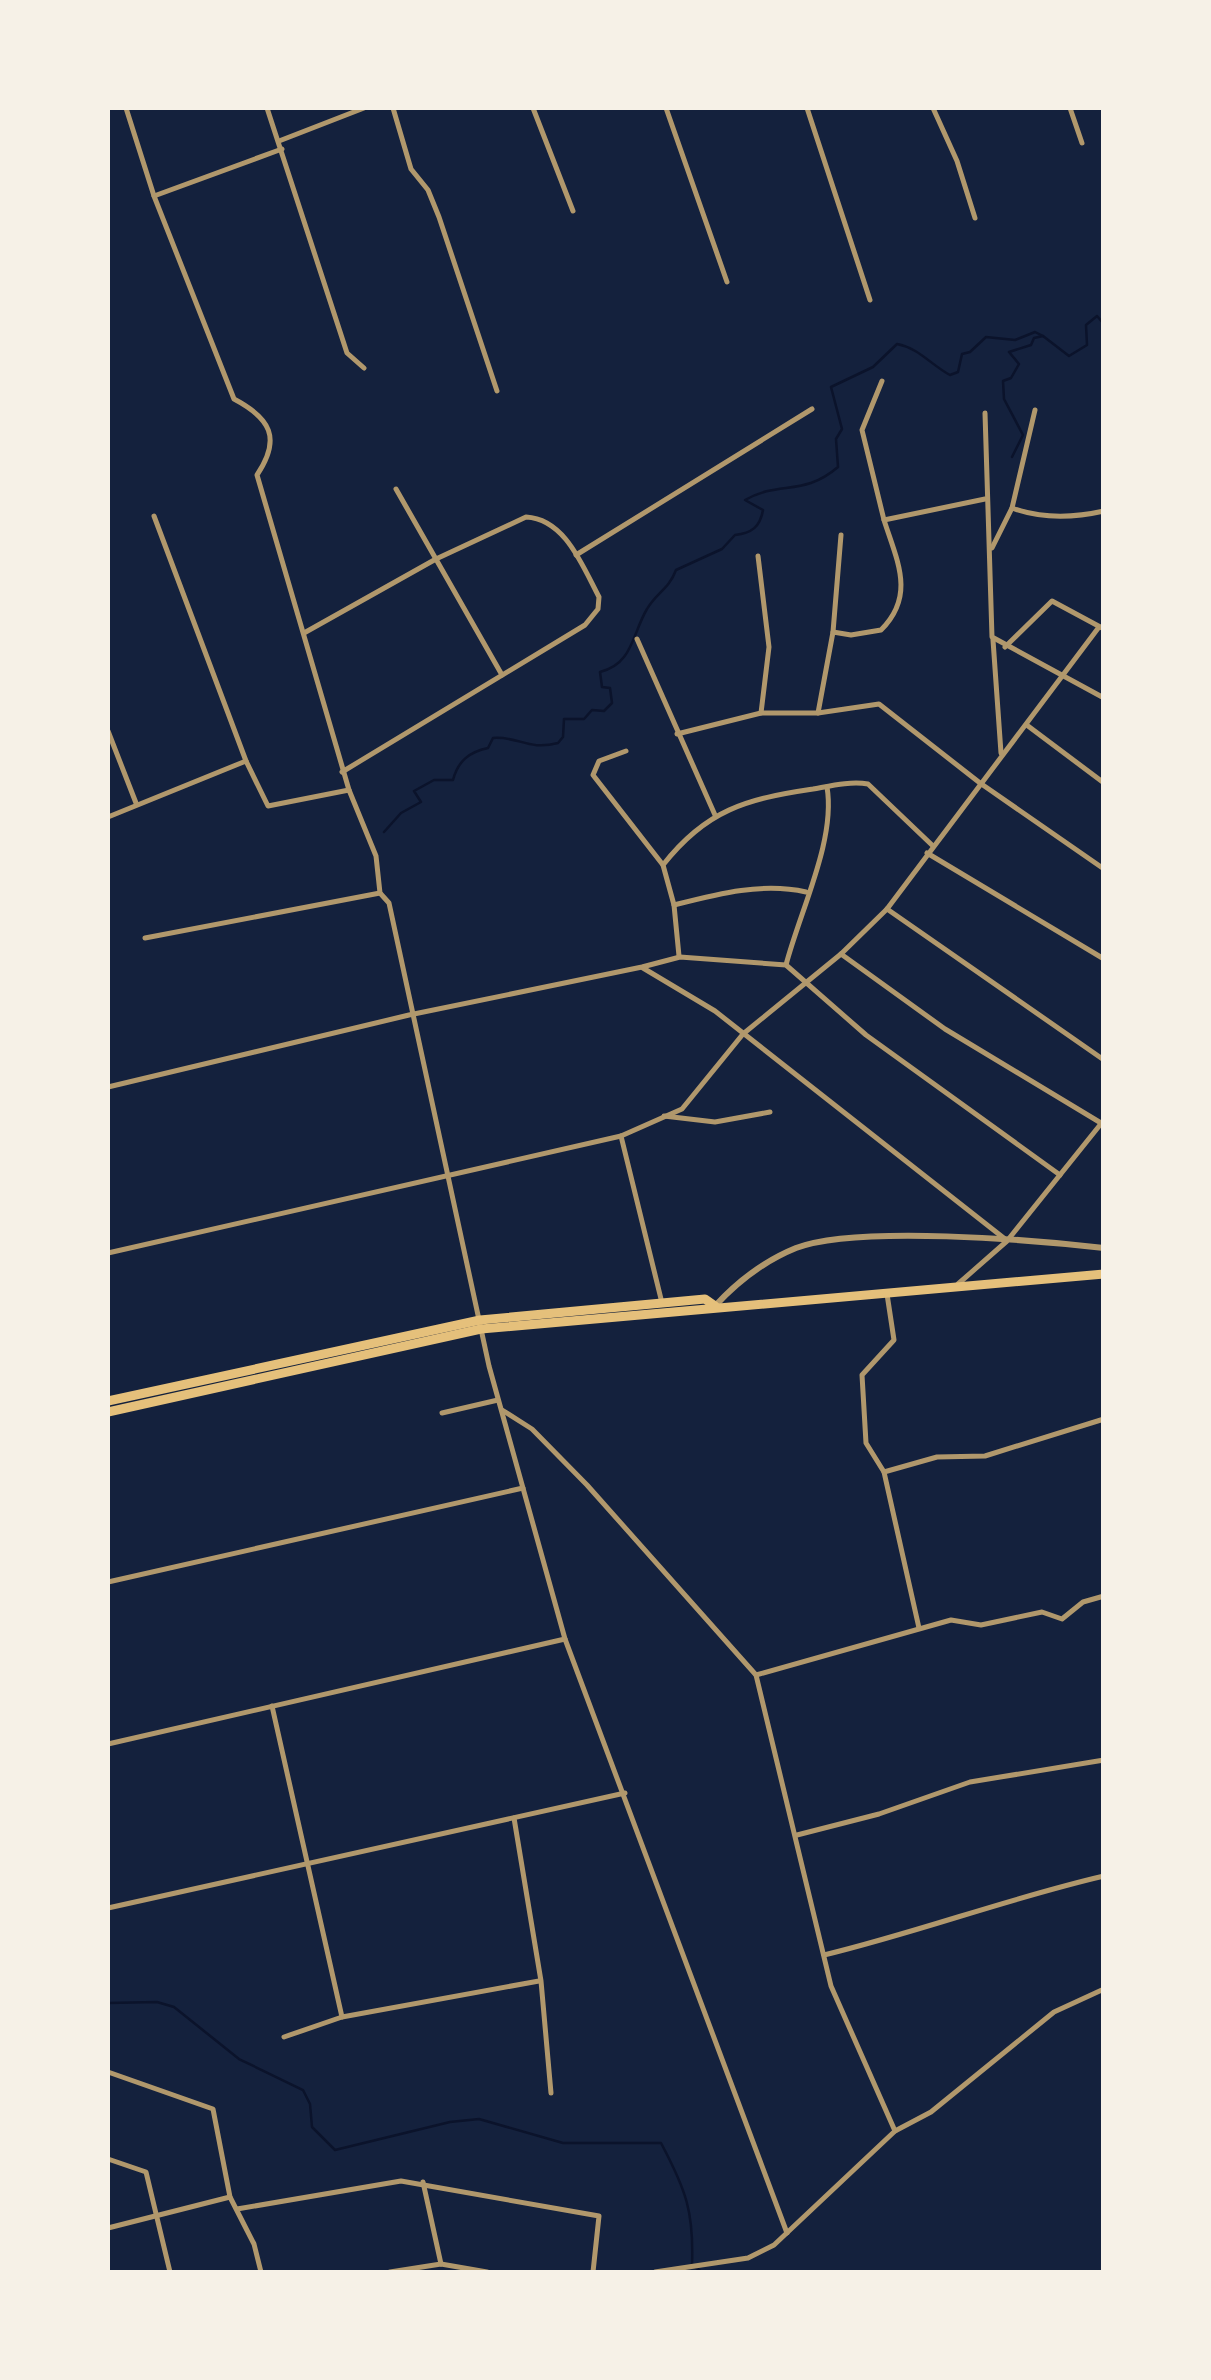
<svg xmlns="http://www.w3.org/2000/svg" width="1211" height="2380" font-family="'PT Sans',sans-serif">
<rect width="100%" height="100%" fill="#14213d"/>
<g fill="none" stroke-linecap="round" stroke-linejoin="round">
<g stroke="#0b132b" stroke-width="2.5">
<path d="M1012,457L1023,435L1004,399L1003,381L1011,378L1019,364L1009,352L1031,345L1034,338L1043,336L1069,356L1087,345L1086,325L1097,316L1104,324"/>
<path d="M384,832L401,813L421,802L414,791L434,780H453C458,761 469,752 488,748L493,738C519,736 528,751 558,743L563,737L564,719H584L592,710L604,711L612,703L610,688L602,687L600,672C633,664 632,634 647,609C656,593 669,589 676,570L722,549L735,535C752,533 760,527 763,510L745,500C780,480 803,497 838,467L836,439L842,429L831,387L873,367L897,344C919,348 931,365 950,375L958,372L962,354L970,352L986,337L1015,340L1035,332L1043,336"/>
<path d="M108,2003L157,2002L174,2007L239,2059L303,2090L310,2104L312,2127L335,2150L450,2122L479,2119L563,2143H661C686,2190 694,2212 692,2265L702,2272"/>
</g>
<g stroke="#b1986c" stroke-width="5">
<path d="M126,108L154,196L234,399C270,418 282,438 257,475L349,790"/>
<path d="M267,108L347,353L364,368"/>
<path d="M393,108L411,169L428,190L439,217L497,391"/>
<path d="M533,108L573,211"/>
<path d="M666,108L727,282"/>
<path d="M807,108L870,300"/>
<path d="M933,108L957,161L975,218"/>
<path d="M1070,108L1082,143"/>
<path d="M279,141L364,108"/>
<path d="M154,196L282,149"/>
<path d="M882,381L862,430L884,520L985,499"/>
<path d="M985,413L992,637L1104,698"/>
<path d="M396,489L502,675"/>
<path d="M1012,508C1042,519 1073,518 1104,511"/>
<path d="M154,516L246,761"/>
<path d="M992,548L1012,508L1035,410"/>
<path d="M576,555L812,409"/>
<path d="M758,556L769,647L761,713"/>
<path d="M833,632L851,635L881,630C916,595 897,561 884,520"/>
<path d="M304,633L436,559L526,517C565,519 582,565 599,597L598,609L585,625L342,772"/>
<path d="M637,639L715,815"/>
<path d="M993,640L1001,753"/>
<path d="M1005,647L1052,601L1104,629"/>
<path d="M818,713L833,632L841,535"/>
<path d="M1028,726L1104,783"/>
<path d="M108,731L136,803"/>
<path d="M677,734L761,713H818L879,704L980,783L1104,869"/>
<path d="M626,751L599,761L593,775L663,865"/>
<path d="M108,817L246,761L268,806L349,790L376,856L380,893L389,903L489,1366L565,1639L787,2233"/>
<path d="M927,853L1104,959"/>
<path d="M674,905L663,865C706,810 746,799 813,789C830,786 850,781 868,784L933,846"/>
<path d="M887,909L1104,1060"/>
<path d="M145,938L380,893"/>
<path d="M841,954L945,1029L1101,1123"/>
<path d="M679,956L674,905C717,894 762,882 806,892"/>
<path d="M786,965C800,911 836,840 827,787"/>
<path d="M643,968L715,1011L1005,1239"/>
<path d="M108,1087L409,1015L642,967L680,957L786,965L866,1035L1060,1175"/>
<path d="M664,1116L715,1122L770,1112"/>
<path d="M621,1136L662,1303"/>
<path d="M108,1253L621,1136L682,1109L743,1034L841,954L887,909L1099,627"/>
<path d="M958,1284L1007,1241L1104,1120"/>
<path d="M887,1294L894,1340L862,1375L866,1443L884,1472L937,1457L985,1456L1104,1419"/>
<path d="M502,1410L532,1429L587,1485L756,1675L831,1986L895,2131"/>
<path d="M442,1413L498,1400"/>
<path d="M884,1472L919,1628"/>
<path d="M108,1582L523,1488"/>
<path d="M756,1675L951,1620L981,1625L1042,1612L1062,1619L1083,1602L1104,1596"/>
<path d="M272,1706L342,2017"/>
<path d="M108,1744L565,1639"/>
<path d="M514,1818L541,1981L551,2093"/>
<path d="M797,1835L879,1814L970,1782L1104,1760"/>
<path d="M108,1908L625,1793"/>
<path d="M824,1955C919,1932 1009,1898 1104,1876"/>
<path d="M284,2037L342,2017L539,1981"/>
<path d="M108,2072L213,2109L230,2197L254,2244L261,2272"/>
<path d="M108,2159L146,2172L170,2272"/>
<path d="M423,2182L441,2264"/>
<path d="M237,2209L401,2181L599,2216L593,2272"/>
<path d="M108,2228L230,2197"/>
<path d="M390,2272L441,2264L487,2272"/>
<path d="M655,2272L748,2258L774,2245L895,2131L931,2112L1054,2012L1104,1989"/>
</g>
<path stroke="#b1986c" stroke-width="6" d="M715,1306C738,1281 764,1261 796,1248C857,1225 1034,1240 1104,1248"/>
<g stroke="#e5c07b" stroke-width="9">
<path d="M108,1401L480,1320L705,1299L715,1306"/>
<path d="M108,1412L481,1329L1104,1274"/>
</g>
</g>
<rect width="1211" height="2380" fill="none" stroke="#f6f1e7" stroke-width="220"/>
</svg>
